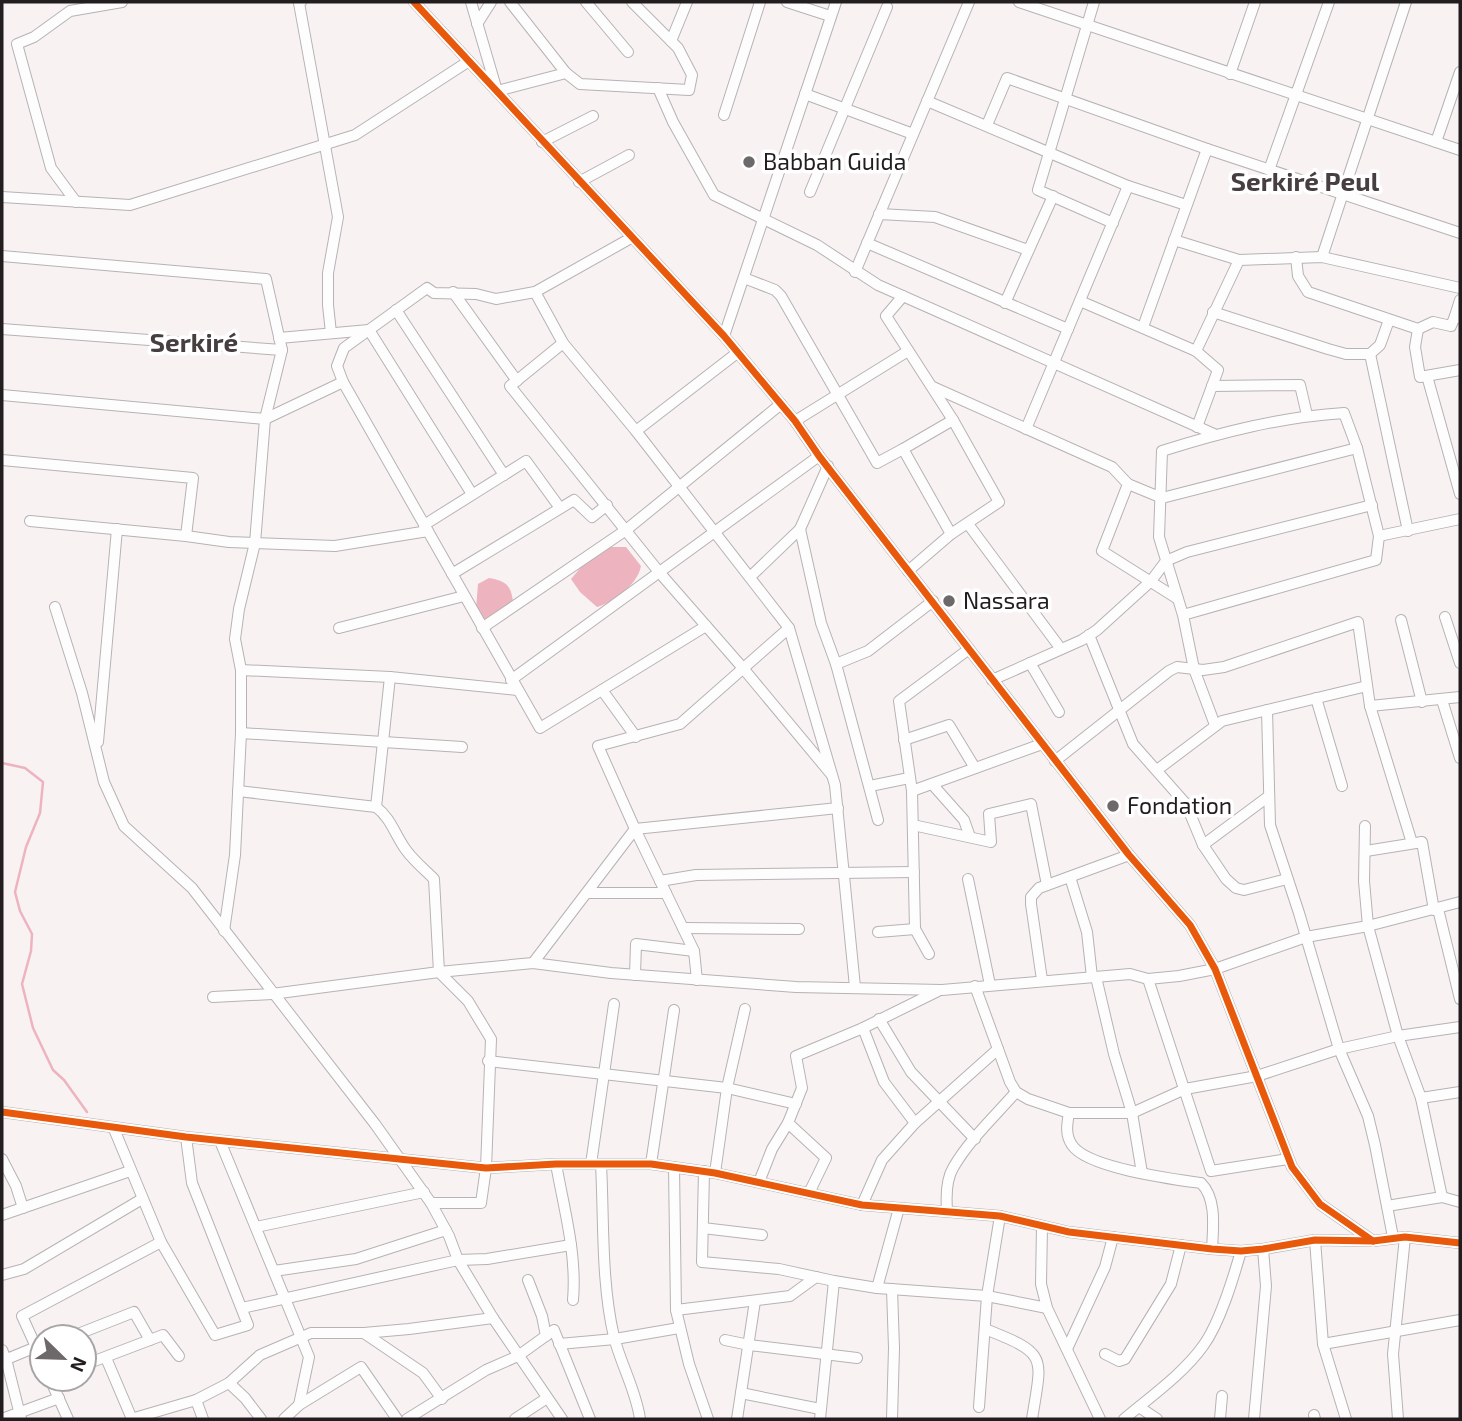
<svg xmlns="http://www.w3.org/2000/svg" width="1462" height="1421" font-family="'Exo 2',sans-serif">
<rect width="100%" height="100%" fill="#f8f2f3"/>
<g fill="#edb4c0">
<path d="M611,547H626L641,566C638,584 614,602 597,607L580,592L571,579L588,559Z"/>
<path d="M489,578C506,581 511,585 513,602L489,619H482L476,609L478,584Z"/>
</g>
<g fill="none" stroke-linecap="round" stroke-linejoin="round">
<path stroke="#edb4c0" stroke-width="2.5" d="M2,763L25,768L43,782L40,813L26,847L15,892L20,911L32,934L31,951L22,984L33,1028L53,1070L64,1080L87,1112"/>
<defs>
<g id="minor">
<path d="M301,2L299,3L338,217L328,273V305L331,333"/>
<path d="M414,2L724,336L795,421L819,456L1129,855L1190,925L1215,969L1292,1167L1320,1204L1373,1241"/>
<path d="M471,2L497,91L566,73L580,84L689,90L692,75L678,48L632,2"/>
<path d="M510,2L566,73"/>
<path d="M586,2L628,52"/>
<path d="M787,2L830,16"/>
<path d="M1019,2L1460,150"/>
<path d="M1094,2L1038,190L1113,223"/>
<path d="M477,24L491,2"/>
<path d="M671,41L687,2"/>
<path d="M1230,74L1255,2"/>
<path d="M658,88L673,122L714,195L817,245L878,285L1214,434"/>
<path d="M805,94L913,134"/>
<path d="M927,101L1128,186L1186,205"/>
<path d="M724,115L760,2"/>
<path d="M987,125L1007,78L1207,149L1460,233"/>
<path d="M542,142L593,116"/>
<path d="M1436,142L1460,72"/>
<path d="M1269,170L1329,2"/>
<path d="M579,182L629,155"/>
<path d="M810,192L887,7"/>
<path d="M2,197L130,205L355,135L469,61"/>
<path d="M76,202L51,168L17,44L34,37L70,11L122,2"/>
<path d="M879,214L935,217L1028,250"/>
<path d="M631,238L535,292L496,299L476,294L434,293L427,288L344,348L337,366L343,382L540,728L706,626"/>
<path d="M1174,240L1239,260L1322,257L1460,288"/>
<path d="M867,243L1068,329"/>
<path d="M2,256L266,279L282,350L265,419L255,543L239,609L235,639L241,670V733L235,855L224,931"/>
<path d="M1296,257L1298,276L1308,292L1418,329L1433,322L1451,326L1455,316L1460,318"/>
<path d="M1322,257L1406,2"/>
<path d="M855,272L969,2"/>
<path d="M744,278L775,290L781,296L877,463L903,449"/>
<path d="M453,292L517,381"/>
<path d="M535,292L563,343L636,431L789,628L835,785L855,987"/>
<path d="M903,296L886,316L953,420L999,502L951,534L908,571"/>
<path d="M1080,301L1196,351L1218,370L1197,427"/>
<path d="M1005,303L1053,196"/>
<path d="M396,310L504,475"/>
<path d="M1213,312L1328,349L1346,354H1370L1380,345L1389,320"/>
<path d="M1455,316L1460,300"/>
<path d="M1143,327L1207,149"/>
<path d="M2,329L282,350"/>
<path d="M1418,329L1415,347L1420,377L1460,370"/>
<path d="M724,336L836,2"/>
<path d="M279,338L369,330L472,494"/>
<path d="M563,343L510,386L659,572L742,667L831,774"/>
<path d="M1196,351L1239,260"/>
<path d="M1370,354L1408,531"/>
<path d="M1427,376L1460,494"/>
<path d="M1212,386L1300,385L1307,415"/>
<path d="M933,387L1112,467L1128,484"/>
<path d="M2,395L265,419L343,382"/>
<path d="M795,421L908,351"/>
<path d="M1026,429L1128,186"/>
<path d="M636,431L737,353"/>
<path d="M2,460L193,478L186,536"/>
<path d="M30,521L186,536L229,542L335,546L428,531"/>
<path d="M968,524L1061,649"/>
<path d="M424,525L526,461L560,508"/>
<path d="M800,529L821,623L836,664L878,820"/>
<path d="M951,534L903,449L953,420"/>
<path d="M1379,536L1460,519"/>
<path d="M452,574L574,500L592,517L607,505"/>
<path d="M750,577L800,529L828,466"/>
<path d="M1178,599L1102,551L1128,484L1162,498L1357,448"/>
<path d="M55,607L82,693L104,782L124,826L192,888L375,1124L431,1203L449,1236L458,1260L493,1318L562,1419"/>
<path d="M1183,615L1376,560L1379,536L1357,448L1344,413C1281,417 1222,432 1162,451L1159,537L1183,615L1194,669L1215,725"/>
<path d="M1445,617L1460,663"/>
<path d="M1401,620L1422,702"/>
<path d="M339,628L464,596"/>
<path d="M482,628L626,530L781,404"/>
<path d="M1089,635L1133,744L1186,804L1203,845L1226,879L1236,888L1244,890L1287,879"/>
<path d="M1030,663L1059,712"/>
<path d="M836,664L868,651L933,601"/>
<path d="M241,670L390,677L517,690"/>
<path d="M511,680L819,456"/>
<path d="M992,680L1082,640L1097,630L1151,581L1166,561L1187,552L1372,505"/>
<path d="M602,690L636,737"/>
<path d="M1316,698L1342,786"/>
<path d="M1442,700L1460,758"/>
<path d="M1370,706L1460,697"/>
<path d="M1267,710L1270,825L1299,913L1339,1049L1368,1116L1375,1145L1393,1237"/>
<path d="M241,733L462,747"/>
<path d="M904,740L949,725L975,768"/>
<path d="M98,742L117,529"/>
<path d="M1055,761L1169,671L1177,667L1203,670L1224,667L1358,622L1370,706L1412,843"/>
<path d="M1157,770L1222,721L1367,686"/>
<path d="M932,784L964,820L970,837"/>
<path d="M870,786L909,778"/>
<path d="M238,791L376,807C391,818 395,835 406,850C414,861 424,869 434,879L439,972L468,1001L491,1039L486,1168L481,1203H431"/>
<path d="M912,791L1042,744"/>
<path d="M376,807L390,677"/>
<path d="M913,825L991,842L989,814L1031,804L1047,885"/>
<path d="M1365,826L1364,881L1368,926L1398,1036L1421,1098L1442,1197"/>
<path d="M1203,845L1269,796"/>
<path d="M1366,851L1422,842L1434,910"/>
<path d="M1070,877L1087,932L1092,977"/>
<path d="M968,879L990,985"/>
<path d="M660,881L696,875L914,872"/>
<path d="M587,893H666"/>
<path d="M1438,909L1460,999"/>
<path d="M683,928L799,929"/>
<path d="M878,932L915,929"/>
<path d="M929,954L915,929L912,791L899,701L969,649"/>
<path d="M533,963L635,829L838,808"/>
<path d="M635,975L636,944L694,951"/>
<path d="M1096,977L1114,1054L1132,1113L1142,1173"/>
<path d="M1148,979L1211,1171L1288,1159"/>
<path d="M697,980L694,951L635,829L598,746L680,724L789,628"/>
<path d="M1042,980L1031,904V897L1039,888L1129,855"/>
<path d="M975,986L1010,1082L1016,1092L1028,1099L1069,1113H1132L1185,1089L1257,1076L1339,1049L1398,1036L1460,1027"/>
<path d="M213,997L272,994L439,972L533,963L611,973L796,987L942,990L1130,974L1148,979L1179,976L1215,969L1306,937L1368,926L1460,902"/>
<path d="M879,1019L911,1072L975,1139"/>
<path d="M863,1028L884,1082L915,1123"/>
<path d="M488,1061L727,1088L796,1104"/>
<path d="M1421,1098L1460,1092"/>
<path d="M2,1112L186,1137L486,1168L556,1164H651L715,1173L862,1205L1000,1216L1069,1232L1212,1249L1241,1251L1263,1249L1315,1240L1373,1241L1405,1237L1460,1243"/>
<path d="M1069,1113C1067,1124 1065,1135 1072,1145C1087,1168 1172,1179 1201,1183C1217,1199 1213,1228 1212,1249"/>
<path d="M788,1123L826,1158L809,1193"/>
<path d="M114,1129L161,1242L215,1335L248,1325L192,1183L186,1137"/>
<path d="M220,1141L309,1357L299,1405"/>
<path d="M2,1159L16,1186L23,1208"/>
<path d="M556,1164C564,1209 577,1254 573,1300"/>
<path d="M591,1164L614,1004"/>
<path d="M601,1164C604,1221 601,1281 614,1337C621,1365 636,1390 640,1419"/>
<path d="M651,1164L674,1010"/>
<path d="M674,1167L676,1310L689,1364L708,1419"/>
<path d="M704,1171L702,1262L779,1269L834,1281L877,1288L987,1296L1047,1308"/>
<path d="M715,1173L727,1088L745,1009"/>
<path d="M759,1182L772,1149L788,1123L802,1088L796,1056L863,1028L938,991"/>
<path d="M862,1205L882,1160L915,1123L998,1049"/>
<path d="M1387,1206L1442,1197L1460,1202"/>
<path d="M947,1210C946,1196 946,1180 953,1168C969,1140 995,1116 1016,1092"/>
<path d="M2,1215L130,1171"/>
<path d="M1042,1226L1041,1284L1047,1308L1100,1419"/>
<path d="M256,1227L424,1192"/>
<path d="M703,1228L762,1235"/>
<path d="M1315,1240L1323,1344L1346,1419"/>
<path d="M274,1271L356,1259L446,1230"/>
<path d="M2,1275L24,1269L142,1199"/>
<path d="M528,1280L542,1316L546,1336"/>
<path d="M877,1288L899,1208"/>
<path d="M892,1289L894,1348L892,1419"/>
<path d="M242,1308L458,1260L487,1259L571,1245"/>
<path d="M676,1310L790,1296L816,1277"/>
<path d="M985,1329C1049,1354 1042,1356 1032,1419"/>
<path d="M364,1333L423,1373L442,1399"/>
<path d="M78,1334L134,1312L150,1340"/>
<path d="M725,1340L749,1345L857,1358"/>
<path d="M559,1344L615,1339L679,1328"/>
<path d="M1323,1344L1460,1320"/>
<path d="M1067,1349L1105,1267L1113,1237"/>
<path d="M2,1350L6,1359L21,1419"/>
<path d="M1105,1354L1119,1361L1125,1359L1171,1284L1181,1245"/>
<path d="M106,1358L132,1419"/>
<path d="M42,1360L22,1316L161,1242"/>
<path d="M2,1361L36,1347"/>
<path d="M84,1365L163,1335L179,1356"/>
<path d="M50,1379L68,1419"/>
<path d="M229,1383L245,1398L261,1419"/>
<path d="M741,1393L820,1409"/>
<path d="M196,1400L203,1419"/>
<path d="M979,1407L987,1296L1000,1216"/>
<path d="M1139,1407L1157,1419"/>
<path d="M1314,1415L1315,1419"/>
<path d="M2,1419L59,1398"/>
<path d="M131,1419L196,1400L229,1383L260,1355L311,1333H364L409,1329L493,1318"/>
<path d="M284,1419L299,1405L361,1367L397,1419"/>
<path d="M407,1419L486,1370L518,1356L554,1330L590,1419"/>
<path d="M515,1419L547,1398"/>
<path d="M737,1419L755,1301"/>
<path d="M820,1419L834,1281"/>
<path d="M1124,1419C1150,1397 1183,1374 1203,1346C1220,1323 1233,1279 1241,1251"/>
<path d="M1220,1419L1222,1396"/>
<path d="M1254,1419L1266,1286L1263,1249"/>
<path d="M1398,1419L1393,1354L1405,1237"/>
</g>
</defs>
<use href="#minor" stroke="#b7b2b3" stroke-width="12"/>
<use href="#minor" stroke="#fefdfd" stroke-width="10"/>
<defs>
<g id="cycleway">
<path d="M414,2L724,336L795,421L819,456L1129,855L1190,925L1215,969L1292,1167L1320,1204L1373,1241"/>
<path d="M2,1112L186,1137L486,1168L556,1164H651L715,1173L862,1205L1000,1216L1069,1232L1212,1249L1241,1251L1263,1249L1315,1240L1373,1241L1405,1237L1460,1243"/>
</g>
</defs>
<use href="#cycleway" stroke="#fff" stroke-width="11"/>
<use href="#cycleway" stroke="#e8590c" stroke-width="7"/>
</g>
<g fill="#6d6869" stroke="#fff" stroke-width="2.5">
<circle cx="749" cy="162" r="7"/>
<circle cx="949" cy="601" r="7"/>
<circle cx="1113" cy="806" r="7"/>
</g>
<g text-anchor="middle" stroke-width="7" stroke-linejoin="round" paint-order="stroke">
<g font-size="23" fill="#221e1f" stroke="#fff" text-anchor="start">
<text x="763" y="170">Babban Guida</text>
<text x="963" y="609">Nassara</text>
<text x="1127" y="814">Fondation</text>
</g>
<g font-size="26" font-weight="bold" fill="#473e40" stroke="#fff">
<text x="1305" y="191">Serkiré Peul</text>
<text x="194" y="352">Serkiré</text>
</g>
</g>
<rect width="1462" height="1421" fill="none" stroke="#221e1f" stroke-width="7"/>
<g transform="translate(63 1358) rotate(113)"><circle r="33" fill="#ffffff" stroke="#a7a5a5" stroke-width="2"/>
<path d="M0-5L12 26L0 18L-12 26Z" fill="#6d6869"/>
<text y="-10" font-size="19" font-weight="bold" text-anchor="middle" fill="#221e1f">N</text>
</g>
</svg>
